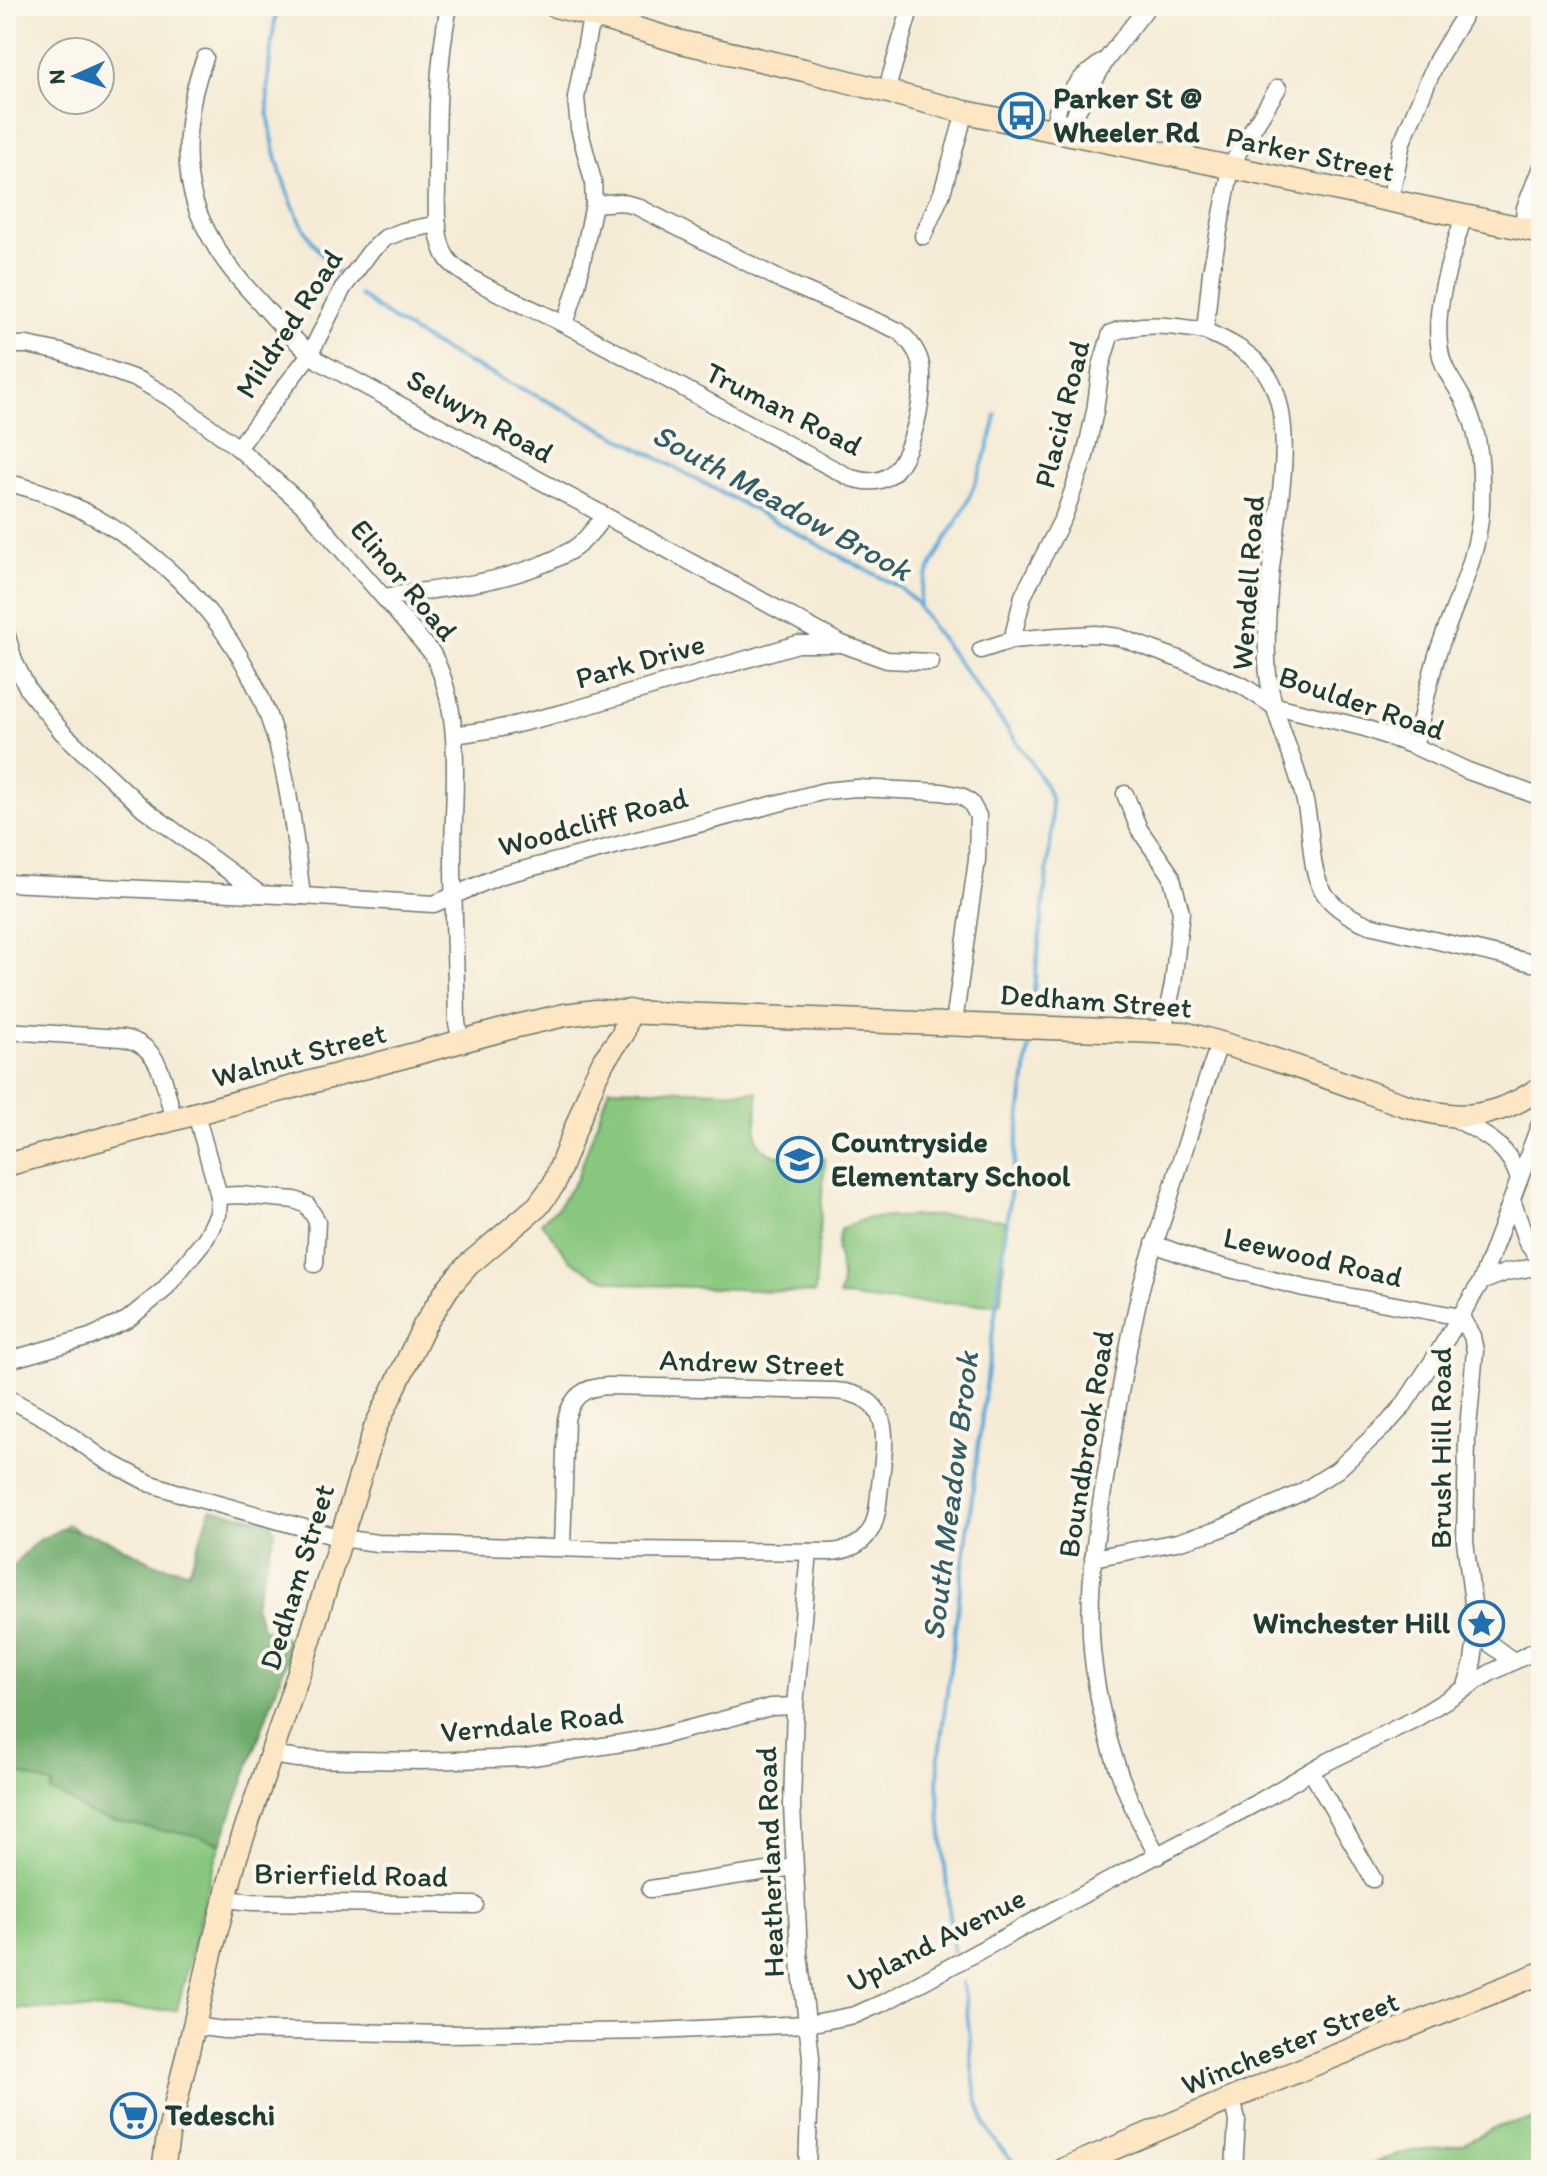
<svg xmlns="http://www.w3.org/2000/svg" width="1547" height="2176" font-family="Itim,sans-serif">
<rect width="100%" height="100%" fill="#fbf7ec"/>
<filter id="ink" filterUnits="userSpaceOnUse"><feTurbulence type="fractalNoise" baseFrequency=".0125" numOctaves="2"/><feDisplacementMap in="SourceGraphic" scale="16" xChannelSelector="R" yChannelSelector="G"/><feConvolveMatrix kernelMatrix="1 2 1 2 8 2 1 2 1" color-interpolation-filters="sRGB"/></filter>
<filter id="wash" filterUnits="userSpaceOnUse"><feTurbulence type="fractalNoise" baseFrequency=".006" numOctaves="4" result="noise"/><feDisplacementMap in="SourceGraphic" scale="32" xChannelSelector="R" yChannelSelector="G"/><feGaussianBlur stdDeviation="1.8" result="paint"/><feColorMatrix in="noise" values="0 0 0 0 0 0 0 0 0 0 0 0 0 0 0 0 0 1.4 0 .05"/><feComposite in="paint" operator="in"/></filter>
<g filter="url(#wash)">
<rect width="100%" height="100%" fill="#f5ebd6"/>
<g fill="#88c77d" stroke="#548258" stroke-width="2">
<path d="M609,1088L758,1092C758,1106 755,1123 757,1137C761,1164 805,1157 825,1158L815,1293L628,1284L596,1276L570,1260L541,1222L558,1207L577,1179Z"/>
<path d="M953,1215L1003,1220L1006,1229L1001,1300L998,1305L876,1301L839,1296C849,1269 829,1256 842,1228L867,1218Z"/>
<path d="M67,1524L284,1655L210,1877L177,2010L6,2009V1581Z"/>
<path d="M1541,2119V2170H1361L1381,2160L1411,2151L1427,2150L1464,2144L1494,2128L1511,2123Z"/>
</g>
<path fill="#6eac6c" stroke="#467450" stroke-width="2" d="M211,1509L269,1521L275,1531L255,1604L262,1628L293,1642L221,1844C209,1839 181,1830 169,1832L102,1818L86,1812L68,1799L50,1791L53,1785L6,1769V1572L37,1541L63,1528L104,1538L156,1564L189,1571Z"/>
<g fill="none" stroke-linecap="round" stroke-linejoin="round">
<g stroke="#62aad9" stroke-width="4">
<path d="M277,6C272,42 265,81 269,117C273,153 286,196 304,228C312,244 325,259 337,273"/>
<path d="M360,295C431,353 519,384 599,427C699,480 798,535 899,587L915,601L933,628L1030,760L1046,787L1051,799L1052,827L1032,1007"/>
<path d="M920,604C918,579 952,532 964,509C978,478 990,448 996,415"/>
<path d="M953,1951L938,1791L939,1755L1029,1047"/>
<path d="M962,1983C978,2047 959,2114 1015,2163"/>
</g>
</g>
</g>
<g filter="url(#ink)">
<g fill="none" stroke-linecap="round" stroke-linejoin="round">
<defs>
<g id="street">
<path d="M449,6C437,64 437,122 437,181C437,204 434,238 447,258C462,281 540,311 568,326C662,376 756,428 851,478C863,481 875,484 887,477C912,464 928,387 920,361C916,348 908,340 899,331L783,281L636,206L620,202L594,204"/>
<path d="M205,58C188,99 181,159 195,203C199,216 206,230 213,242C224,263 242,283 258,300C277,322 296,343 319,361L842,644L887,660L931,662"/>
<path d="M1278,88L1239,151L1231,168L1211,272L1205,331C1228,341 1254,353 1268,376C1298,424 1277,515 1271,568C1268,598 1266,629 1267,660C1268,711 1296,756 1306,806C1317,865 1303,898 1369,925L1541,965"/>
<path d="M886,92L911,6"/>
<path d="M1052,130L1072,120L1106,60L1148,6"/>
<path d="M1052,130L1059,105L1084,76L1101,63"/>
<path d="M1390,201L1402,142L1437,60L1462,19L1466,6"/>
<path d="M1523,228L1525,208L1541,167"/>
<path d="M923,236L942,193L965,112"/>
<path d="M565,324L577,286L594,204L593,181L579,128L576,98L589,28L601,18"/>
<path d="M6,345H27L61,352L141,381L174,400L238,448L304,506L432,653C465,715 453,790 453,858C453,913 456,968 457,1023L461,1042"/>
<path d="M238,448L310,354L343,288L370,252L385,238L403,231L438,224"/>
<path d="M6,482C23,487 42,491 58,499C165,545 250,637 279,751C291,799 296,847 302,896"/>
<path d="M384,597C446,587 515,583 570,551C584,543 594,529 604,516"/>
<path d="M6,632L14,661L29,691L62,732L143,808L260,894"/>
<path d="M1012,640L1023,596L1064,516L1085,456L1095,411L1101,366L1111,333C1142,321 1173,326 1205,331"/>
<path d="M981,650L1012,640L1058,636L1096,634L1119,637L1184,661L1243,686L1272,705L1365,728L1414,746L1468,771L1541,797"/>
<path d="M454,735L501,728L566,712L798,644H840"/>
<path d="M1414,746C1423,715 1428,683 1438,652C1454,604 1479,558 1481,507C1482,473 1481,437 1466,405C1458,387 1443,372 1440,351C1432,307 1452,257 1464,215"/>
<path d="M1125,794L1139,829L1171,875L1181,912L1173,984L1163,1031"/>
<path d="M6,883L302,896L434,904L499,876L825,791L856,788L942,792L961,796L971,803L978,816L977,860L954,1023"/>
<path d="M6,1031L122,1038C163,1044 164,1087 174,1120"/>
<path d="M1450,1116C1481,1133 1509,1143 1519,1180"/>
<path d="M219,1196L240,1195L295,1200L307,1205L317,1221L315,1264"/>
<path d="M1512,1200L1527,1243L1541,1261"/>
<path d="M1154,1244L1203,1262L1304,1288L1461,1317"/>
<path d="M1481,1282L1507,1272L1541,1266"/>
<path d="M1461,1317L1472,1336L1475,1351L1467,1439L1465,1541L1477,1634L1472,1667L1465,1689"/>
<path d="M6,1361L90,1337L127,1320L164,1290L206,1238L218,1214L219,1196L196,1114"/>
<path d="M6,1397L50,1421L102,1458L149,1483L185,1495L341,1538L377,1543L625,1550L830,1552C845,1551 859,1547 868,1534C878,1521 878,1502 880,1486C885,1441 896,1396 836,1391L608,1386C584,1387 572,1396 566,1419L562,1548"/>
<path d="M1093,1558L1177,1542L1218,1530L1249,1516L1300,1493L1337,1470L1388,1423L1403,1406L1436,1356L1481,1282L1541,1121"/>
<path d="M1477,1634L1513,1661"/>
<path d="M271,1755L298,1759L421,1761L526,1758L654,1738L771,1707L795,1706"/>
<path d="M1311,1771L1373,1879"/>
<path d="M1158,1856C1121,1792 1099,1723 1092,1650C1086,1581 1099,1512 1111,1445C1120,1392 1129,1337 1142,1284C1149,1259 1158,1234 1166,1209C1183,1153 1200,1097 1220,1042"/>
<path d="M650,1889L794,1867"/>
<path d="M225,1899L253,1902L475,1905"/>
<path d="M194,2026L224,2030L449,2034L656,2031L808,2024L855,2015L887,2001L1110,1880L1262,1800L1321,1765L1417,1718L1490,1673L1541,1648"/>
<path d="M1232,2098L1237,2121L1234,2170"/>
<path d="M807,2170L811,2057L799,1953L792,1805L795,1706L809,1552"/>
</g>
<g id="secondary">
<path d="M555,6L601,18L681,42L804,70L965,112L1541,232"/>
<path d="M6,1165L517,1026L565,1015L596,1011L1184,1033C1238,1047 1290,1064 1343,1083C1377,1095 1412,1111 1449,1115C1481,1119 1516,1106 1541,1087"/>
<path d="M163,2170L168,2136L214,1941L236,1857L305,1655L375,1428L424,1326L448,1288L468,1265L538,1206L554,1184L595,1078L604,1060L623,1034L629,1011"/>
<path d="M1062,2170L1288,2075L1541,1973"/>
</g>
</defs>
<use href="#street" stroke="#6a7a6d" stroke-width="19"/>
<use href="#secondary" stroke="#6a7a6d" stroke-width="25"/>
<use href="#street" stroke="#fff" stroke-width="16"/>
<use href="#secondary" stroke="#fce6c4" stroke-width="22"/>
</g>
</g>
<defs>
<symbol id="bus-ring" viewBox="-11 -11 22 22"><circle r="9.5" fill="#fbf7ec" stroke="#1f6fb2" stroke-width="1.5"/><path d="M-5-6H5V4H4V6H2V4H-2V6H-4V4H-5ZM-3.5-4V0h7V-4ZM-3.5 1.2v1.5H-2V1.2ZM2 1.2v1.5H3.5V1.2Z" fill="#1f6fb2"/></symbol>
<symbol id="school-ring" viewBox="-11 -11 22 22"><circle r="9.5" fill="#fbf7ec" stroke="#1f6fb2" stroke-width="1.5"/><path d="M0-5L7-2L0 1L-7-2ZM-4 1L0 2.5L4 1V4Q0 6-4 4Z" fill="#1f6fb2"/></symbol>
<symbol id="sight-ring" viewBox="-11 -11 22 22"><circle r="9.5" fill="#fbf7ec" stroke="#1f6fb2" stroke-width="1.5"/><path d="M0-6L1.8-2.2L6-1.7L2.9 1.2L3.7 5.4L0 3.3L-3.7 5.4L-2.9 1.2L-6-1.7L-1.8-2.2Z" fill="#1f6fb2"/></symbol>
<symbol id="supermarket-ring" viewBox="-11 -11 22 22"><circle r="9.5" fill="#fbf7ec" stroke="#1f6fb2" stroke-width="1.5"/><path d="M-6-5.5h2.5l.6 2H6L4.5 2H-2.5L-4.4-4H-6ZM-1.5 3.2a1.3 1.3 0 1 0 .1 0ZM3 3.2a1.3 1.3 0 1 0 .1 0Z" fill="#1f6fb2"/></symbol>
</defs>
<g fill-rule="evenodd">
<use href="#bus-ring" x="996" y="90" width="51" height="51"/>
<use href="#school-ring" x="774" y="1134" width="51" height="51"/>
<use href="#sight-ring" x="1456" y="1598" width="51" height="51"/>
<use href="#supermarket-ring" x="108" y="2090" width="51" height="51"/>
</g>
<g text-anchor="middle" stroke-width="8" stroke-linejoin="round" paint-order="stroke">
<g font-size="30" font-weight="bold" fill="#1f3d34" stroke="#fbf7ec" text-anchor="start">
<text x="1053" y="108">Parker St @<tspan x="1053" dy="34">Wheeler Rd</tspan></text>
<text x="831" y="1152">Countryside<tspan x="831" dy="34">Elementary School</tspan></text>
<text x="1450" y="1633" text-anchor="end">Winchester Hill</text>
<text x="165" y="2125">Tedeschi</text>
</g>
<g font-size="30" fill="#1f3d34" stroke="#fbf7ec">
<text transform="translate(1310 154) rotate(12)" y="10">Parker Street</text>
<text transform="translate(289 324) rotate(-57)" y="10">Mildred Road</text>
<text transform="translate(784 409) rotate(27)" y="10">Truman Road</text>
<text transform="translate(1062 414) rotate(-76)" y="10">Placid Road</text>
<text transform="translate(480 416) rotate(29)" y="10">Selwyn Road</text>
<text transform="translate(404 580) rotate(50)" y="10">Elinor Road</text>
<text transform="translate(1248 583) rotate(-86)" y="10">Wendell Road</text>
<text transform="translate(640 661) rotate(-16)" y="10">Park Drive</text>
<text transform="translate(1362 703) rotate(19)" y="10">Boulder Road</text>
<text transform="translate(593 822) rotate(-15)" y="10">Woodcliff Road</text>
<text transform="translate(1096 1001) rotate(4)" y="10">Dedham Street</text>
<text transform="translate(299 1055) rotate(-15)" y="10">Walnut Street</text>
<text transform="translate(1313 1257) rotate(13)" y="10">Leewood Road</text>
<text transform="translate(752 1363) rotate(2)" y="10">Andrew Street</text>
<text transform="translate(1086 1444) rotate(-81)" y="10">Boundbrook Road</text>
<text transform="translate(1441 1448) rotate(-90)" y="10">Brush Hill Road</text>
<text transform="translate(297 1577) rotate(-73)" y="10">Dedham Street</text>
<text transform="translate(532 1723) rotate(-6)" y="10">Verndale Road</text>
<text transform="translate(770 1862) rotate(-92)" y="10">Heatherland Road</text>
<text transform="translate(351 1875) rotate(1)" y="10">Brierfield Road</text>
<text transform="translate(936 1940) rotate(-27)" y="10">Upland Avenue</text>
<text transform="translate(1290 2043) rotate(-22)" y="10">Winchester Street</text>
</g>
<g font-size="32" font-style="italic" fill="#335e66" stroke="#fbf7ec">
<text transform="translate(782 502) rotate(29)" y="11">South Meadow Brook</text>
<text transform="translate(950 1496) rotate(-83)" y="11">South Meadow Brook</text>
</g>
</g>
<rect width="1547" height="2176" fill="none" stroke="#fbf7ec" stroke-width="32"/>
<g transform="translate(76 76) rotate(267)"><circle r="38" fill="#fbf7ec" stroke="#a3ada2" stroke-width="2"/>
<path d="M0-6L14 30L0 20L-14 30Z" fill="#1f6fb2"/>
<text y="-12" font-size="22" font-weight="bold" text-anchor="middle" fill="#1f3d34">N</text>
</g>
</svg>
